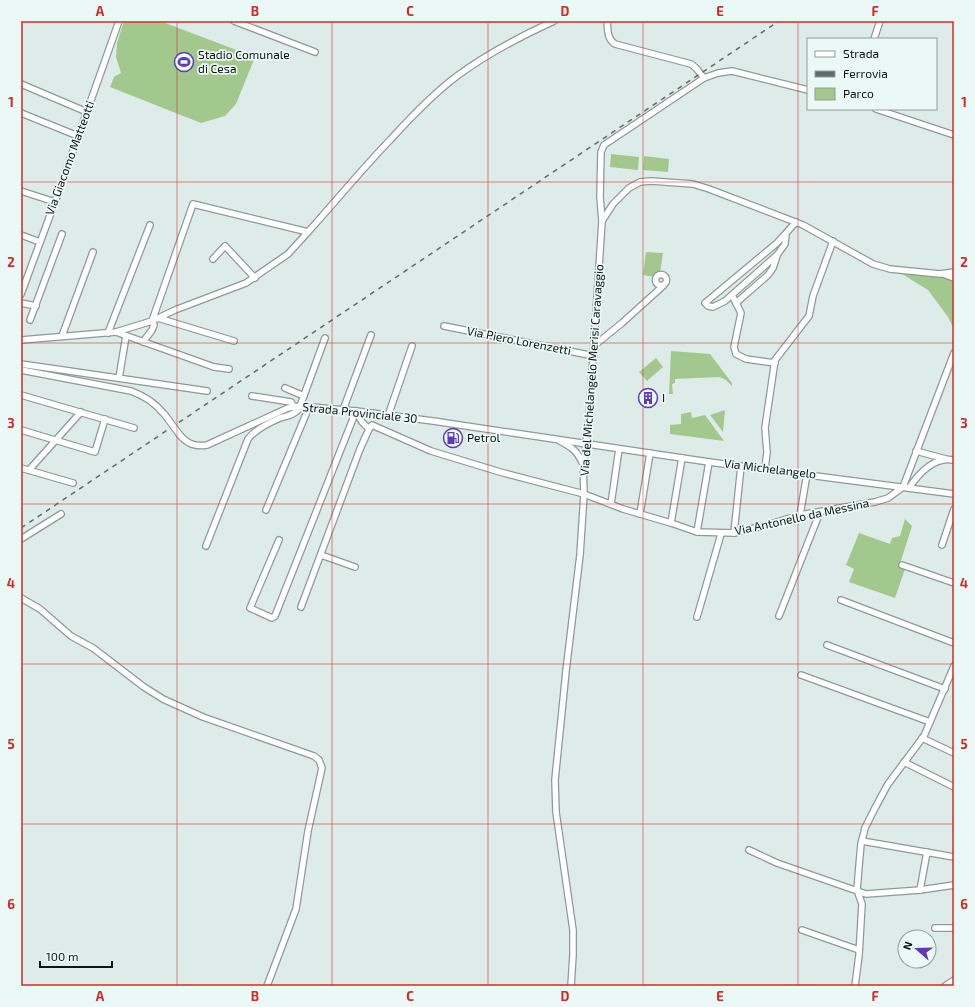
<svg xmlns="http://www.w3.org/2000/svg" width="975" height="1007" font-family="'Exo 2',sans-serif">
<rect width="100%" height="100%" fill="#ddece8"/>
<g fill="#a3c88e">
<path d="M124,21H160L255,57L236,104L225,116L201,123L110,87L114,77L121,73L116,57L117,43Z"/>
<path d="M611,154L639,157L638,170L610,167Z"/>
<path d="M644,156L669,159L668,172L643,170Z"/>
<path d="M646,252L663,253L660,273L655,277L643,275Z"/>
<path d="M902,274L939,276L954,281V329L948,317L928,290Z"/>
<path d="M671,351L710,354L732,383V386L726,380L720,377L675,379V383L672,384L673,394H669Z"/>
<path d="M656,358L663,367L647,381L639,372Z"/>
<path d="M725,410L723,432L710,415Z"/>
<path d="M691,412L692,418L705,415L724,441L670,434V425L681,424V414Z"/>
<path d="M905,519L912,526L899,567L905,569L895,598L849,582L854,569L846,565L859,533L890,544L892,538L900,536Z"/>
</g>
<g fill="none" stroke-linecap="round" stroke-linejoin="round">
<defs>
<g id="minor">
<path d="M234,21L315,52"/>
<path d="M607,21C608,30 607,39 615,44L691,64L696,68L704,78"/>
<path d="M874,39L880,21"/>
<path d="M21,84L87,112"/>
<path d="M876,109L954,135"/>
<path d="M21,113L78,136"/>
<path d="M21,191L55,202"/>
<path d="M602,221L600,197L601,152L604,145L704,78L718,73L732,71L808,90"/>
<path d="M308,232C336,201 362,169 391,139C411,117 433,94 457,76C488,53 519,37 554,21"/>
<path d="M786,234L785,244L777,255L725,301L713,307L708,306L705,303L777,243L796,222"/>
<path d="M21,235L40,242"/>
<path d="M213,259L225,246L255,278"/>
<path d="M943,274L954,278"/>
<circle cx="661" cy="280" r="5.5"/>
<path d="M21,294L55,202L119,21"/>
<path d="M732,295L741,313L734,347L736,354L746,359L775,363"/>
<path d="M21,303L36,306"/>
<path d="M736,303L768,275L773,268L777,256"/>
<path d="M158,318L234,341"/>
<path d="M30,320L62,234"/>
<path d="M444,326L594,356"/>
<path d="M116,332L214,367L229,369"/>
<path d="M108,333L150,225"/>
<path d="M62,336L93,252"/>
<path d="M21,340L116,332L152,321L175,310L246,283L288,254L308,232L193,204L152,321L154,325L152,330L143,342"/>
<path d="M595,345L622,323L663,286"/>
<path d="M21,364L207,391"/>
<path d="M21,370L131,391C146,397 155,403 165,415"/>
<path d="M119,378L126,336"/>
<path d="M285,388L304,396"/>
<path d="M21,395L134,428"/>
<path d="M252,396L291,402L294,407"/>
<path d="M343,410L371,335"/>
<path d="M388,416L412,346"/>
<path d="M369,429L372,425L431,451L500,472L584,494L623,509L671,523L697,532L734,533L767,525L800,515L875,502L888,498L903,487L954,353"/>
<path d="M21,430L95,452L105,419"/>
<path d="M179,434C187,444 195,447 207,445L288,408L300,406L356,411L433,421L709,462L954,494"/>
<path d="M560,441C573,448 577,451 583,464"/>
<path d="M916,451L946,459"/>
<path d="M21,468L73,483"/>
<path d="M765,469L767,452L765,428L775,360L809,316L813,296L833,241"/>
<path d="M29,470L81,412"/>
<path d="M909,488C919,473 934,456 954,460"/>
<path d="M611,504L619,449"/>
<path d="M266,510L309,407"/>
<path d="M640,514L650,453"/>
<path d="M800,515L807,474"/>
<path d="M671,523L682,458"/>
<path d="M697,532L709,462"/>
<path d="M734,533L741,466"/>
<path d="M21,539L61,514"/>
<path d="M279,540L250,608L272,618L275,616L356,411"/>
<path d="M942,545L954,509"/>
<path d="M206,546L248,439C255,430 268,423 280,418C287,416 294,415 299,409L325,338"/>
<path d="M321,555L355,567"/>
<path d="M902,565L954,583"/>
<path d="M21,598L40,609L71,636L93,648L144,687L163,699L203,717L314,756L319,760L322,768L308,831L296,909L267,986"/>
<path d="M841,600L954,643"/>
<path d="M301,607L360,449L369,429L362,422L356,411"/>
<path d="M779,616L820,512"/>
<path d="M697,617L721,534"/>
<path d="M827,645L945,689"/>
<path d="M801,675L930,722"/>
<path d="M922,738L954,753"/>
<path d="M904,762L954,787"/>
<path d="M862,841L954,857"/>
<path d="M749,850L777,863L866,894L920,890L954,885"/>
<path d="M920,890L927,852"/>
<path d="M935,928H954"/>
<path d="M802,930L859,950"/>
<path d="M571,986L573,955V930L556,812L555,780L566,671L580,555L584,494L583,465L589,420L602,221L613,204L629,188L640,182L651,181L693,184L709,189L803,225L873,264L890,269L940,274L954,272"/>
<path d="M855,986L859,955L862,904L857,890L859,866L861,844L865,828L875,808L888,784L924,736L954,666"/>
<path d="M945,986L954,980"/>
</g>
</defs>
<use href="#minor" stroke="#8d9a97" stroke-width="8"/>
<use href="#minor" stroke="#fff" stroke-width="5.5"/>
<path stroke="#616a68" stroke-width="1.5" stroke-dasharray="5 5" stroke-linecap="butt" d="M21,528L779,21"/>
<defs>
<path id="minor-bridge" d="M165,415L179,434"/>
</defs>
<use href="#minor-bridge" stroke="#8d9a97" stroke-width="8" stroke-linecap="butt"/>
<use href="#minor-bridge" stroke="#fff" stroke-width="5.5"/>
</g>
<path fill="none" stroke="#d62828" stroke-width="1" stroke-opacity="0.55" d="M177,21V986M332,21V986M488,21V986M643,21V986M798,21V986M21,182H954M21,343H954M21,504H954M21,664H954M21,824H954"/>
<defs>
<symbol id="stadium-ring" viewBox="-11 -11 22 22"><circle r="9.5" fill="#eaf9f5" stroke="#5e3bb3" stroke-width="1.5"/><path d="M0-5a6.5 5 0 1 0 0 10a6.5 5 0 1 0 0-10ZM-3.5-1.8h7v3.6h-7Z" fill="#5e3bb3"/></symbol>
<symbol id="building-ring" viewBox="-11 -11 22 22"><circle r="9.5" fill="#eaf9f5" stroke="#5e3bb3" stroke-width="1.5"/><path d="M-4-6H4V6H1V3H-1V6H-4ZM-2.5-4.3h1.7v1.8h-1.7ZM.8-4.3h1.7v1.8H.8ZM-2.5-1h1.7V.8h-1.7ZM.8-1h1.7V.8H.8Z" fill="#5e3bb3"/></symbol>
<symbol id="fuel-ring" viewBox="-11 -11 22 22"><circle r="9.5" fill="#eaf9f5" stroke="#5e3bb3" stroke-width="1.5"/><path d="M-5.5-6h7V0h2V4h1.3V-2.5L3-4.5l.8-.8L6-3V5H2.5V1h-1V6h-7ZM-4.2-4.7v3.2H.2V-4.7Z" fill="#5e3bb3"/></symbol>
</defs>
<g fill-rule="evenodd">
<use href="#stadium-ring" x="173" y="51" width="22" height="22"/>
<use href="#building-ring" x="637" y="387" width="22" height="22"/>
<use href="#fuel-ring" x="442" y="427" width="22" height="22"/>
</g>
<g text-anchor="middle" stroke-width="3.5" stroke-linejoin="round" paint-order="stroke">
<g font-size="12" fill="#0e1312" stroke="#eaf9f5" text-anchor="start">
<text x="198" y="59">Stadio Comunale<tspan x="198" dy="14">di Cesa</tspan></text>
<text x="662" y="402">I</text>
<text x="467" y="442">Petrol</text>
</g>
<g font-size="12" fill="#0e1312" stroke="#eaf9f5">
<text transform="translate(70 158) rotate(-70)" y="4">Via Giacomo Matteotti</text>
<text transform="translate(519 341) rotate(11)" y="4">Via Piero Lorenzetti</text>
<text transform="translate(592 370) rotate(-86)" y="4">Via del Michelangelo Merisi Caravaggio</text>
<text transform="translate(360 413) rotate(6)" y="4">Strada Provinciale 30</text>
<text transform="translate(770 469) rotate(7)" y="4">Via Michelangelo</text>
<text transform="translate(802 517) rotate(-12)" y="4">Via Antonello da Messina</text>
</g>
</g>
<rect width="975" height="1007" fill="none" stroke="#eaf9f5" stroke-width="44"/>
<rect x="807" y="38" width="130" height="72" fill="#eaf9f5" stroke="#929d9a"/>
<rect x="815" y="51" width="20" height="6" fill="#ffffff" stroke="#929d9a"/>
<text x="843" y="58" font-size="12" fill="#0e1312">Strada</text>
<rect x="815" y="71" width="20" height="6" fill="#616a68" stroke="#929d9a"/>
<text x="843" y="78" font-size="12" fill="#0e1312">Ferrovia</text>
<rect x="815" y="88" width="20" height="12" fill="#a3c88e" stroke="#929d9a"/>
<text x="843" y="98" font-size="12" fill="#0e1312">Parco</text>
<g transform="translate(917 949) rotate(290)"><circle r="19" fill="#eaf9f5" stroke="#929d9a"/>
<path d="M0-3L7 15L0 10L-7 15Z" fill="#5e3bb3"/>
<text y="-6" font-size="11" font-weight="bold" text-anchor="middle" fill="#0e1312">N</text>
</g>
<path d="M40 961v6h72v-6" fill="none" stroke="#0e1312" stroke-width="2"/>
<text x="46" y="961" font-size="12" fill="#0e1312" stroke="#eaf9f5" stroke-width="3" paint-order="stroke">100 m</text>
<rect x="22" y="22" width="931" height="963" fill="none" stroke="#d62828" stroke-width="1.5"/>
<g font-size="13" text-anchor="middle" font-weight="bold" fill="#d62828">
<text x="100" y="16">A</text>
<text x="255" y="16">B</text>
<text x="410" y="16">C</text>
<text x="565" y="16">D</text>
<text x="720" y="16">E</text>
<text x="875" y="16">F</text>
<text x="11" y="107">1</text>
<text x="964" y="107">1</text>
<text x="11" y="267">2</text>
<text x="964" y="267">2</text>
<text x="11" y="428">3</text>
<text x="964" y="428">3</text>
<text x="11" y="588">4</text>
<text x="964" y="588">4</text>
<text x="11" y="749">5</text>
<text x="964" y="749">5</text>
<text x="11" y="909">6</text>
<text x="964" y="909">6</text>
<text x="100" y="1001">A</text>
<text x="255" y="1001">B</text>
<text x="410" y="1001">C</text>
<text x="565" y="1001">D</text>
<text x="720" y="1001">E</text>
<text x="875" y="1001">F</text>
</g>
</svg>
